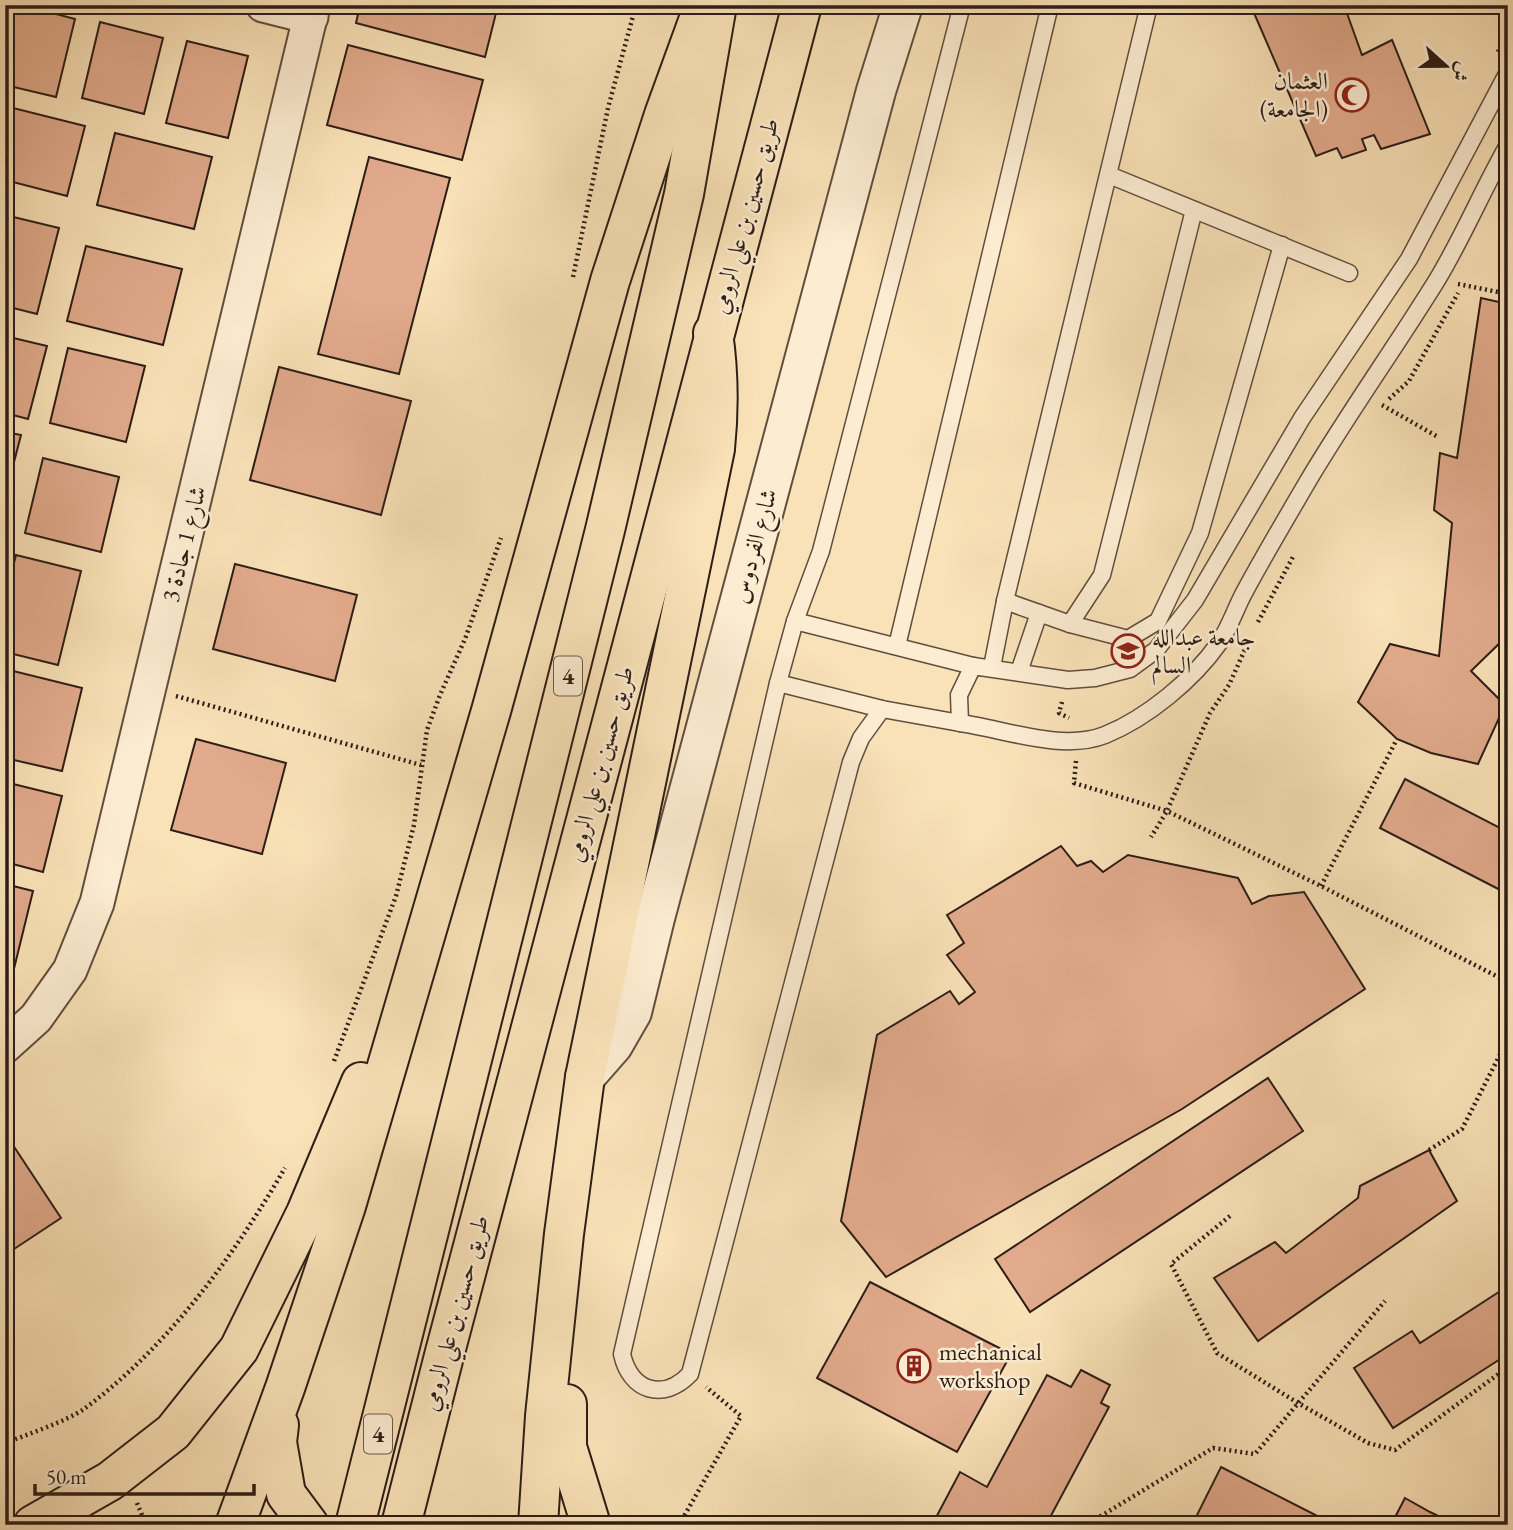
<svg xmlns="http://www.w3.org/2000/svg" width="1513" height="1530" font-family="'EB Garamond',Amiri,serif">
<rect width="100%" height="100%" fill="#fae2b8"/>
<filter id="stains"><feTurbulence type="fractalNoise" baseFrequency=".00286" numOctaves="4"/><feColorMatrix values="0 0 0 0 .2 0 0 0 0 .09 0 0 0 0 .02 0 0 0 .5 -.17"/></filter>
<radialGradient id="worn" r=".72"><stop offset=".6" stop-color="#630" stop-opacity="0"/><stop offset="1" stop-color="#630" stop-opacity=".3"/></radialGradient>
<g fill="#e2ab8d" stroke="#2c1d16" stroke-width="2">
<path d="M9,5H22L75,19L56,97L5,85V20Z"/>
<path d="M360,5H498L485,57L356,23Z"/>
<path d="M1275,5H1344L1362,55L1392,40L1430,134L1381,149L1374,135L1362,139L1366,150L1342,158L1337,148L1316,156L1254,13Z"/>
<path d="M100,22L163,38L144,114L82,98Z"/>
<path d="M187,41L248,56L228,138L166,123Z"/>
<path d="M348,45L483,80L462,160L327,125Z"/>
<path d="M5,106L85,126L67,196L5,180Z"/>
<path d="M115,133L212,157L194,229L97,205Z"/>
<path d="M369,157L450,178L399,374L318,354Z"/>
<path d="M5,215L59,228L37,314L5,306Z"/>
<path d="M86,246L182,269L163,345L67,321Z"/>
<path d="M1481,298L1508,304V635L1471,671L1505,705L1478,764L1431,753L1397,739L1358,702L1390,644L1439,656L1452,523L1434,510L1440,453L1457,458Z"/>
<path d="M5,336L47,346L28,419L5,413Z"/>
<path d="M68,348L145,366L126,442L50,423Z"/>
<path d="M279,367L411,401L381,515L250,480Z"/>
<path d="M5,432L21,435L5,497Z"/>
<path d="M43,458L119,477L101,552L25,533Z"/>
<path d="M16,555L81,571L58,665L5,652V598Z"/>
<path d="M235,564L357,595L335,681L213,649Z"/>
<path d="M5,669L82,688L62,771L5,758Z"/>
<path d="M196,739L286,763L262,854L171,830Z"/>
<path d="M1405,779L1508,832V894L1380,828Z"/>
<path d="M5,782L62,796L43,872L5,862Z"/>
<path d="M1061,846L1077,866L1091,861L1103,872L1128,855L1238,878L1252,904L1269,896L1304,892L1365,989L1182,1109L886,1277L841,1221L877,1035L950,991L959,1004L975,992L947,955L964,943L947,915Z"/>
<path d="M5,884L33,891L12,977L5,976Z"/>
<path d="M1268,1078L1303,1131L1030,1312L995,1259Z"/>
<path d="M5,1133L61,1218L5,1255Z"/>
<path d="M1429,1150L1457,1201L1258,1341L1214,1278L1275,1242L1286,1253L1358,1198L1360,1186Z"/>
<path d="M870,1282L1011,1354L957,1452L817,1378Z"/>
<path d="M1508,1286V1354L1393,1428L1354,1368L1412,1331L1420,1343Z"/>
<path d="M1081,1370L1110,1385L1101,1403L1109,1407L1046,1525H932L960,1472L987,1487L1047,1375L1071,1387Z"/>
<path d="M1221,1467L1335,1525H1192Z"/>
<path d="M1405,1498L1430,1512L1457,1525H1391Z"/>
</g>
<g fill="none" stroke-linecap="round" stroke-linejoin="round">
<defs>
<g id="service">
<path d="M1508,72L1409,259L1302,418L1195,600L1156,650L1130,669L1095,678L1068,680L973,666L959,695L960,723C1004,729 1062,752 1105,735C1147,718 1193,680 1219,643C1230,627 1236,607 1245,591C1265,554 1287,517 1308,481C1349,412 1395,348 1437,280C1463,237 1483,189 1508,145"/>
<path d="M1109,175L1349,273"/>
<path d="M1005,601L1070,624L1128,639L1158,621L1200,533L1282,245"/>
<path d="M795,621L973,666"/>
<path d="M1070,624L1102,575L1194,210"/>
<path d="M897,646L1050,5"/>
<path d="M992,667L1005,601L1149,5"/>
<path d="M1019,672L1039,613"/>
<path d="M778,683L882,709L960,723"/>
<path d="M882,709L861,738L851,762L690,1374C663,1402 630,1391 622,1354L778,683L795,621L821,551L962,5"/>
</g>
<g id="minor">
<path d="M263,5L311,17"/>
<path d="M5,1046L36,1018L70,970L97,903L313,5"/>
</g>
<path id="tertiary" d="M585,1077L613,1045L632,1012L655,918L876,91L903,5"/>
<g id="trunk">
<path d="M355,1525L605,530L684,194L717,5"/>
<path d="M401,1525L444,1356L802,5"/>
</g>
<g id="motorway">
<path d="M567,1404V1447L591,1525"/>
<path d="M279,1425L277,1442L286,1494L309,1525"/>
<path d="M33,1525L110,1481L173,1432L239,1349L306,1213L361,1082"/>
<path d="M235,1525L285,1388L346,1206L491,711L610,281L664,115L704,5"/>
<path d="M538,1525L545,1416L564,1234L585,1077L715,449C719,410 719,373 713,333"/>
</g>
</defs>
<use href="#service" stroke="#604e3e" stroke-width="19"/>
<use href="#minor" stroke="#604e3e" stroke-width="37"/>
<use href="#tertiary" stroke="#604e3e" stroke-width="42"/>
<use href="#trunk" stroke="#2c1d16" stroke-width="42"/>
<use href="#motorway" stroke="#2c1d16" stroke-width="42"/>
<g stroke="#2c1d16" stroke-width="4.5" stroke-dasharray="2 3.5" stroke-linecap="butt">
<path d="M1498,52L1508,30"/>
<path d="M573,277L608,108L636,5"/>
<path d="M1458,284L1508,294"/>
<path d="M1389,399L1409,381L1458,293"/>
<path d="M1382,405L1438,437"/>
<path d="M1258,622L1294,555"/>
<path d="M1247,645L1229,685L1210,713L1167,811L1321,886L1508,982"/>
<path d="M176,696L421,765"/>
<path d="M1062,702L1059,713L1069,718"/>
<path d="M1076,761L1074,783L1167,811L1151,837"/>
<path d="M1321,886L1397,739"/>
<path d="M334,1061L396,896L414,825L427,730L440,695L465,639L501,538"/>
<path d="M1429,1150L1462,1129L1508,1039"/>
<path d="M1230,1216L1171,1264L1217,1353L1298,1403L1368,1443L1395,1450L1508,1367"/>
<path d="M5,1443C26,1435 67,1421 84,1409C168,1347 233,1257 285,1168"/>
<path d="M137,1503L146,1525"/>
<path d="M679,1525L741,1416L706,1387"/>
<path d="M1086,1525L1213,1448L1255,1454L1385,1301"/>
</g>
<use href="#service" stroke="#fcecd1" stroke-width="16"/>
<use href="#minor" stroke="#fcecd1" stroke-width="33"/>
<use href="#tertiary" stroke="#fcecd1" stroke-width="38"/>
<use href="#trunk" stroke="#fae2b8" stroke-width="38"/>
<use href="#motorway" stroke="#fae2b8" stroke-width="38"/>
</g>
<defs>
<symbol id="mosque-ring" viewBox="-11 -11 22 22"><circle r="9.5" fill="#fcecd1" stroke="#8f2418" stroke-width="1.5"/><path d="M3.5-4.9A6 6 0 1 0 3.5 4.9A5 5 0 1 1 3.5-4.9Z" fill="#8f2418"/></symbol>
<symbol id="university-ring" viewBox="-11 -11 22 22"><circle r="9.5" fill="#fcecd1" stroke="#8f2418" stroke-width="1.5"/><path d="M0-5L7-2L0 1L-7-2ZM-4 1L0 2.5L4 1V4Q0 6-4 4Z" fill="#8f2418"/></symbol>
<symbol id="building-ring" viewBox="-11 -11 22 22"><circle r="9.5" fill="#fcecd1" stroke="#8f2418" stroke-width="1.5"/><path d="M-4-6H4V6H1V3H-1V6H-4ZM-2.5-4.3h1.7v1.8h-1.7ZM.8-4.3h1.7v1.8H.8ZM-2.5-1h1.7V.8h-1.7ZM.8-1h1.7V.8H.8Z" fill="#8f2418"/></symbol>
</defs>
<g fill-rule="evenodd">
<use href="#mosque-ring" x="1333" y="76" width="38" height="38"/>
<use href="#university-ring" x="1109" y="632" width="38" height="38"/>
<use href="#building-ring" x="895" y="1347" width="38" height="38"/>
</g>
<g text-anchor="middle" stroke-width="5" stroke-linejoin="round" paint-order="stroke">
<g fill="#fcecd1" stroke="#6a5b4e" stroke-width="2">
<rect x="554" y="656.5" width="28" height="39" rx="5"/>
<rect x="364" y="1414.5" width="28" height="39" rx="5"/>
</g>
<g font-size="23" font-weight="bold" fill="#2c1d16">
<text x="568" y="684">4</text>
<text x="378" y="1442">4</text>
</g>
<g font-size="24" fill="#2c1d16" stroke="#fcecd1" text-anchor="start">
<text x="1328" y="89" text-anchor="end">العثمان<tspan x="1328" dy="28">(الجامعة)</tspan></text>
<text x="1152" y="645">جامعة عبدالله<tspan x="1152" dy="28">السالم</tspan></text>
<text x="939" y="1360">mechanical<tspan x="939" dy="28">workshop</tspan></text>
</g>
<g font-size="24" fill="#2c1d16" stroke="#fcecd1">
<text transform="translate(745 216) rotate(-75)" y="8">طريق حسين بن علي الرومي</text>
<text transform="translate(184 544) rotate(-76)" y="8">شارع 1 جادة 3</text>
<text transform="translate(754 546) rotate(-75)" y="8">شارع الفردوس</text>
<text transform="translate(600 764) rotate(-75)" y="8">طريق حسين بن علي الرومي</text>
<text transform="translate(455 1313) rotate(-75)" y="8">طريق حسين بن علي الرومي</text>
</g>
</g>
<rect width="1513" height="1530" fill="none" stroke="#fae2b8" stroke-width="28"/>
<rect x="7" y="7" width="1499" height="1516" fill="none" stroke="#2c1d16" stroke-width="3.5"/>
<rect x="14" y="14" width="1485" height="1502" fill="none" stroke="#2c1d16" stroke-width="2"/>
<g transform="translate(1446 66) rotate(111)" stroke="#fcecd1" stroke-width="5" paint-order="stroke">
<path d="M0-5L12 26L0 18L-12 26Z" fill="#2c1d16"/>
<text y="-10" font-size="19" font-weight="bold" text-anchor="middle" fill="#2c1d16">ش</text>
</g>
<path d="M35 1484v10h219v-10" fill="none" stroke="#2c1d16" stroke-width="3.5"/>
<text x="46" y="1484" font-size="21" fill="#2c1d16" stroke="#fcecd1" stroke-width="5" paint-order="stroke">50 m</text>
<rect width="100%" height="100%" filter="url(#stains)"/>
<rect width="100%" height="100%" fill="url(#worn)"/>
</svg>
